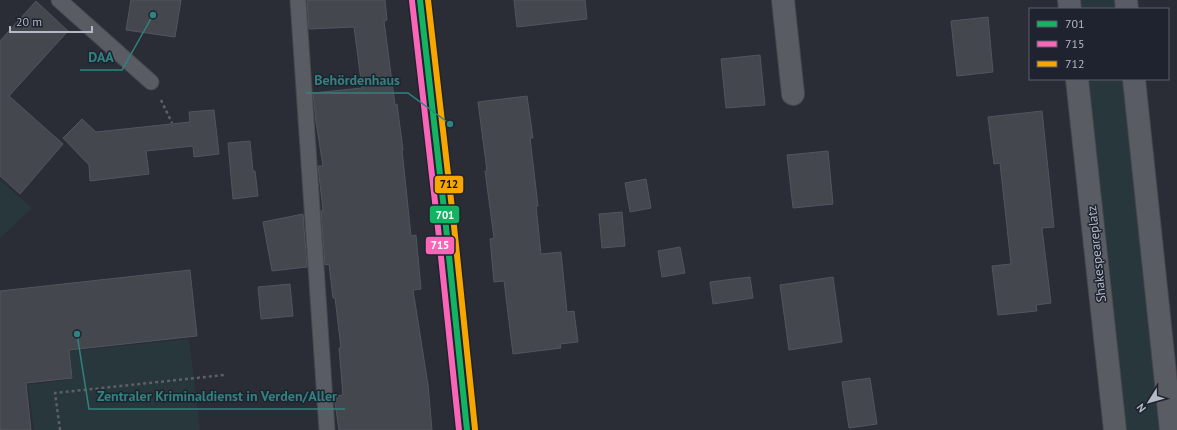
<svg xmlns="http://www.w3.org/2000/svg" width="1177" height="430" font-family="'PT Sans',sans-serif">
<rect width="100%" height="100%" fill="#2a2d35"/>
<g fill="#28373b">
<path d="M1077,0H1117L1118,9H1078Z"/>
<path d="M1086,79H1125L1161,430H1123Z"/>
<path d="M0,180L32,208L0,238Z"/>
<path d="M189,339L200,430H34L28,385L73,379L70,351Z"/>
</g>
<g fill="#44474d" stroke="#52555d">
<path d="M131,0H181L175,37L126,30Z"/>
<path d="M307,0H385L387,20L384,21L395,105L397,104L403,150H402L411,236L416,235L421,289L413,290L428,385L432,430H339L334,396L343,395L339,348H341L335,298H333L329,264L325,265L321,211L323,210L318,166H323L316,122L313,93L362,88L354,27L309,29Z"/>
<path d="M514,0H585L587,19L517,27Z"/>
<path d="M36,1L68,31L9,96L63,144L20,194L0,176V41Z"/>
<path d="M988,17L993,72L957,76L951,21Z"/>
<path d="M760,55L765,105L726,108L721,59Z"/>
<path d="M527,96L533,138H530L538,206H536L541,254L561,252L567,312L574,311L578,342L560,344L561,348L513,354L504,281L494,282L490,239L494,238L485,171H487L478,102Z"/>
<path d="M214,110L219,154L194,157L193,146L146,151L149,174L90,181L89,165L63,138L82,119L96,132L190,122L189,112Z"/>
<path d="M1042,111L1054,227L1042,228L1051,303L1036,305L1037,311L998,315L992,266L1011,264L1000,163L994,164L988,117Z"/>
<path d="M250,141L253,171H255L258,196L233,199L228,143Z"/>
<path d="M828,151L833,204L793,208L787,155Z"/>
<path d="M646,179L651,208L630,212L625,183Z"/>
<path d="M622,212L625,246L602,248L599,214Z"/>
<path d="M303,214L307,267L272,271L263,222Z"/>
<path d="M680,247L685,273L662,277L658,251Z"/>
<path d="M190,270L197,336L69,350L72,378L26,383L31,430H0V291Z"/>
<path d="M750,277L753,298L713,304L710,282Z"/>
<path d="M833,277L842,342L789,350L780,285Z"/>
<path d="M290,284L293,316L261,319L258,287Z"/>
<path d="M870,378L877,424L849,428L842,382Z"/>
</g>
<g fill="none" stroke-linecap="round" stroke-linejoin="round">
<defs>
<g id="service">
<path d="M59,0L151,82"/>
<path d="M298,0L327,430"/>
</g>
<g id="minor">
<path d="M783,0L793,94"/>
<path d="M1069,0L1070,9"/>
<path d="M1126,0L1127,9"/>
<path d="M1077,79L1115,430"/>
<path d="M1134,79L1171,430"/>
</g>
<path id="secondary" d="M420,0L446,227L467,430"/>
</defs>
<use href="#service" stroke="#46484e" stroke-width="17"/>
<use href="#minor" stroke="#46484e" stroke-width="24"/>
<use href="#secondary" stroke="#46484e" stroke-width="24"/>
<g stroke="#5c6067" stroke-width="2.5" stroke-dasharray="3 3" stroke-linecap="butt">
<path d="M161,100L172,123"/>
<path d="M60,430L55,393L224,375"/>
</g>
<use href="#service" stroke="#595c63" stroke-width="15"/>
<use href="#minor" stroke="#595c63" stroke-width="22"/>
<use href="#secondary" stroke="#575b62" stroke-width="22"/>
<defs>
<path id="bus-1" d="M420,0L446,227L467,430"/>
<path id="bus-2" d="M412,1L438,228L459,430"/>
<path id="bus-3" d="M428,0L454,226L475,429"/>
</defs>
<use href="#bus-1" stroke="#1e232f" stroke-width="9"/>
<use href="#bus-2" stroke="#1e232f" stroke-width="9"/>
<use href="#bus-3" stroke="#1e232f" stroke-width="9"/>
<use href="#bus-1" stroke="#13b361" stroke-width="6"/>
<use href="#bus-2" stroke="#fa66b7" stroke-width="6"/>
<use href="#bus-3" stroke="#f7a600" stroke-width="6"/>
</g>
<g text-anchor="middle" stroke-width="3" stroke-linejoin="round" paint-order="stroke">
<g font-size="13" fill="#b4b9c6" stroke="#1e232f">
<text transform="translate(1096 254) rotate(-96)" y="5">Shakespeareplatz</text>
</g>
</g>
<path fill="none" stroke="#308380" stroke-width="1.5" d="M153 15L122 70H80M450 124L408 93H306M77 334L89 409H345"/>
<g fill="#308380" stroke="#1e232f" stroke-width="1.5">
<circle cx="153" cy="15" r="4"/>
<circle cx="450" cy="124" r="4"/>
<circle cx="77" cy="334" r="4"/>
</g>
<g font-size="14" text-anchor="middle" font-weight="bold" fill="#308380" stroke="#1e232f" stroke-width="3" stroke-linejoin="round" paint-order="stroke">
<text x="101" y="62">DAA</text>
<text x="357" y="85">Behördenhaus</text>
<text x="217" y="401">Zentraler Kriminaldienst in Verden/Aller</text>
</g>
<g stroke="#1e232f" stroke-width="1.5">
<rect x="434" y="175" width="30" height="19" rx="4" fill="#f7a600"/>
<rect x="429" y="205" width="31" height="19" rx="4" fill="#13b361"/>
<rect x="425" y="236" width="30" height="19" rx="4" fill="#fa66b7"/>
</g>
<g font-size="11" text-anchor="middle" font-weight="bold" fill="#fff">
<text x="445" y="219">701</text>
<text x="440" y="249">715</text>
</g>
<g font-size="11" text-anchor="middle" font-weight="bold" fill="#111">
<text x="449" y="188">712</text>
</g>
<rect x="1029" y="8" width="140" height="72" fill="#1e232f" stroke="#5a5f6b"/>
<rect x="1037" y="21" width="20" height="6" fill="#13b361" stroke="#5a5f6b"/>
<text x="1065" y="28" font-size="12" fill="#b4b9c6">701</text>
<rect x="1037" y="41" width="20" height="6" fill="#fa66b7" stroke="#5a5f6b"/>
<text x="1065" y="48" font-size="12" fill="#b4b9c6">715</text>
<rect x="1037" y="61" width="20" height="6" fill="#f7a600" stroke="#5a5f6b"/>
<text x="1065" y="68" font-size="12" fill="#b4b9c6">712</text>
<g transform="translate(1149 402) rotate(233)" stroke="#1e232f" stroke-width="3" paint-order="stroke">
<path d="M0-3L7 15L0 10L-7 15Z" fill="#b4b9c6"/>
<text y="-6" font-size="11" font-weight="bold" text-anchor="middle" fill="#b4b9c6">N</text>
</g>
<path d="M10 26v6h82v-6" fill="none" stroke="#b4b9c6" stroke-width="2"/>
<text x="16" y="26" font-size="12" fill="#b4b9c6" stroke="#1e232f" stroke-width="3" paint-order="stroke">20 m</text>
</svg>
